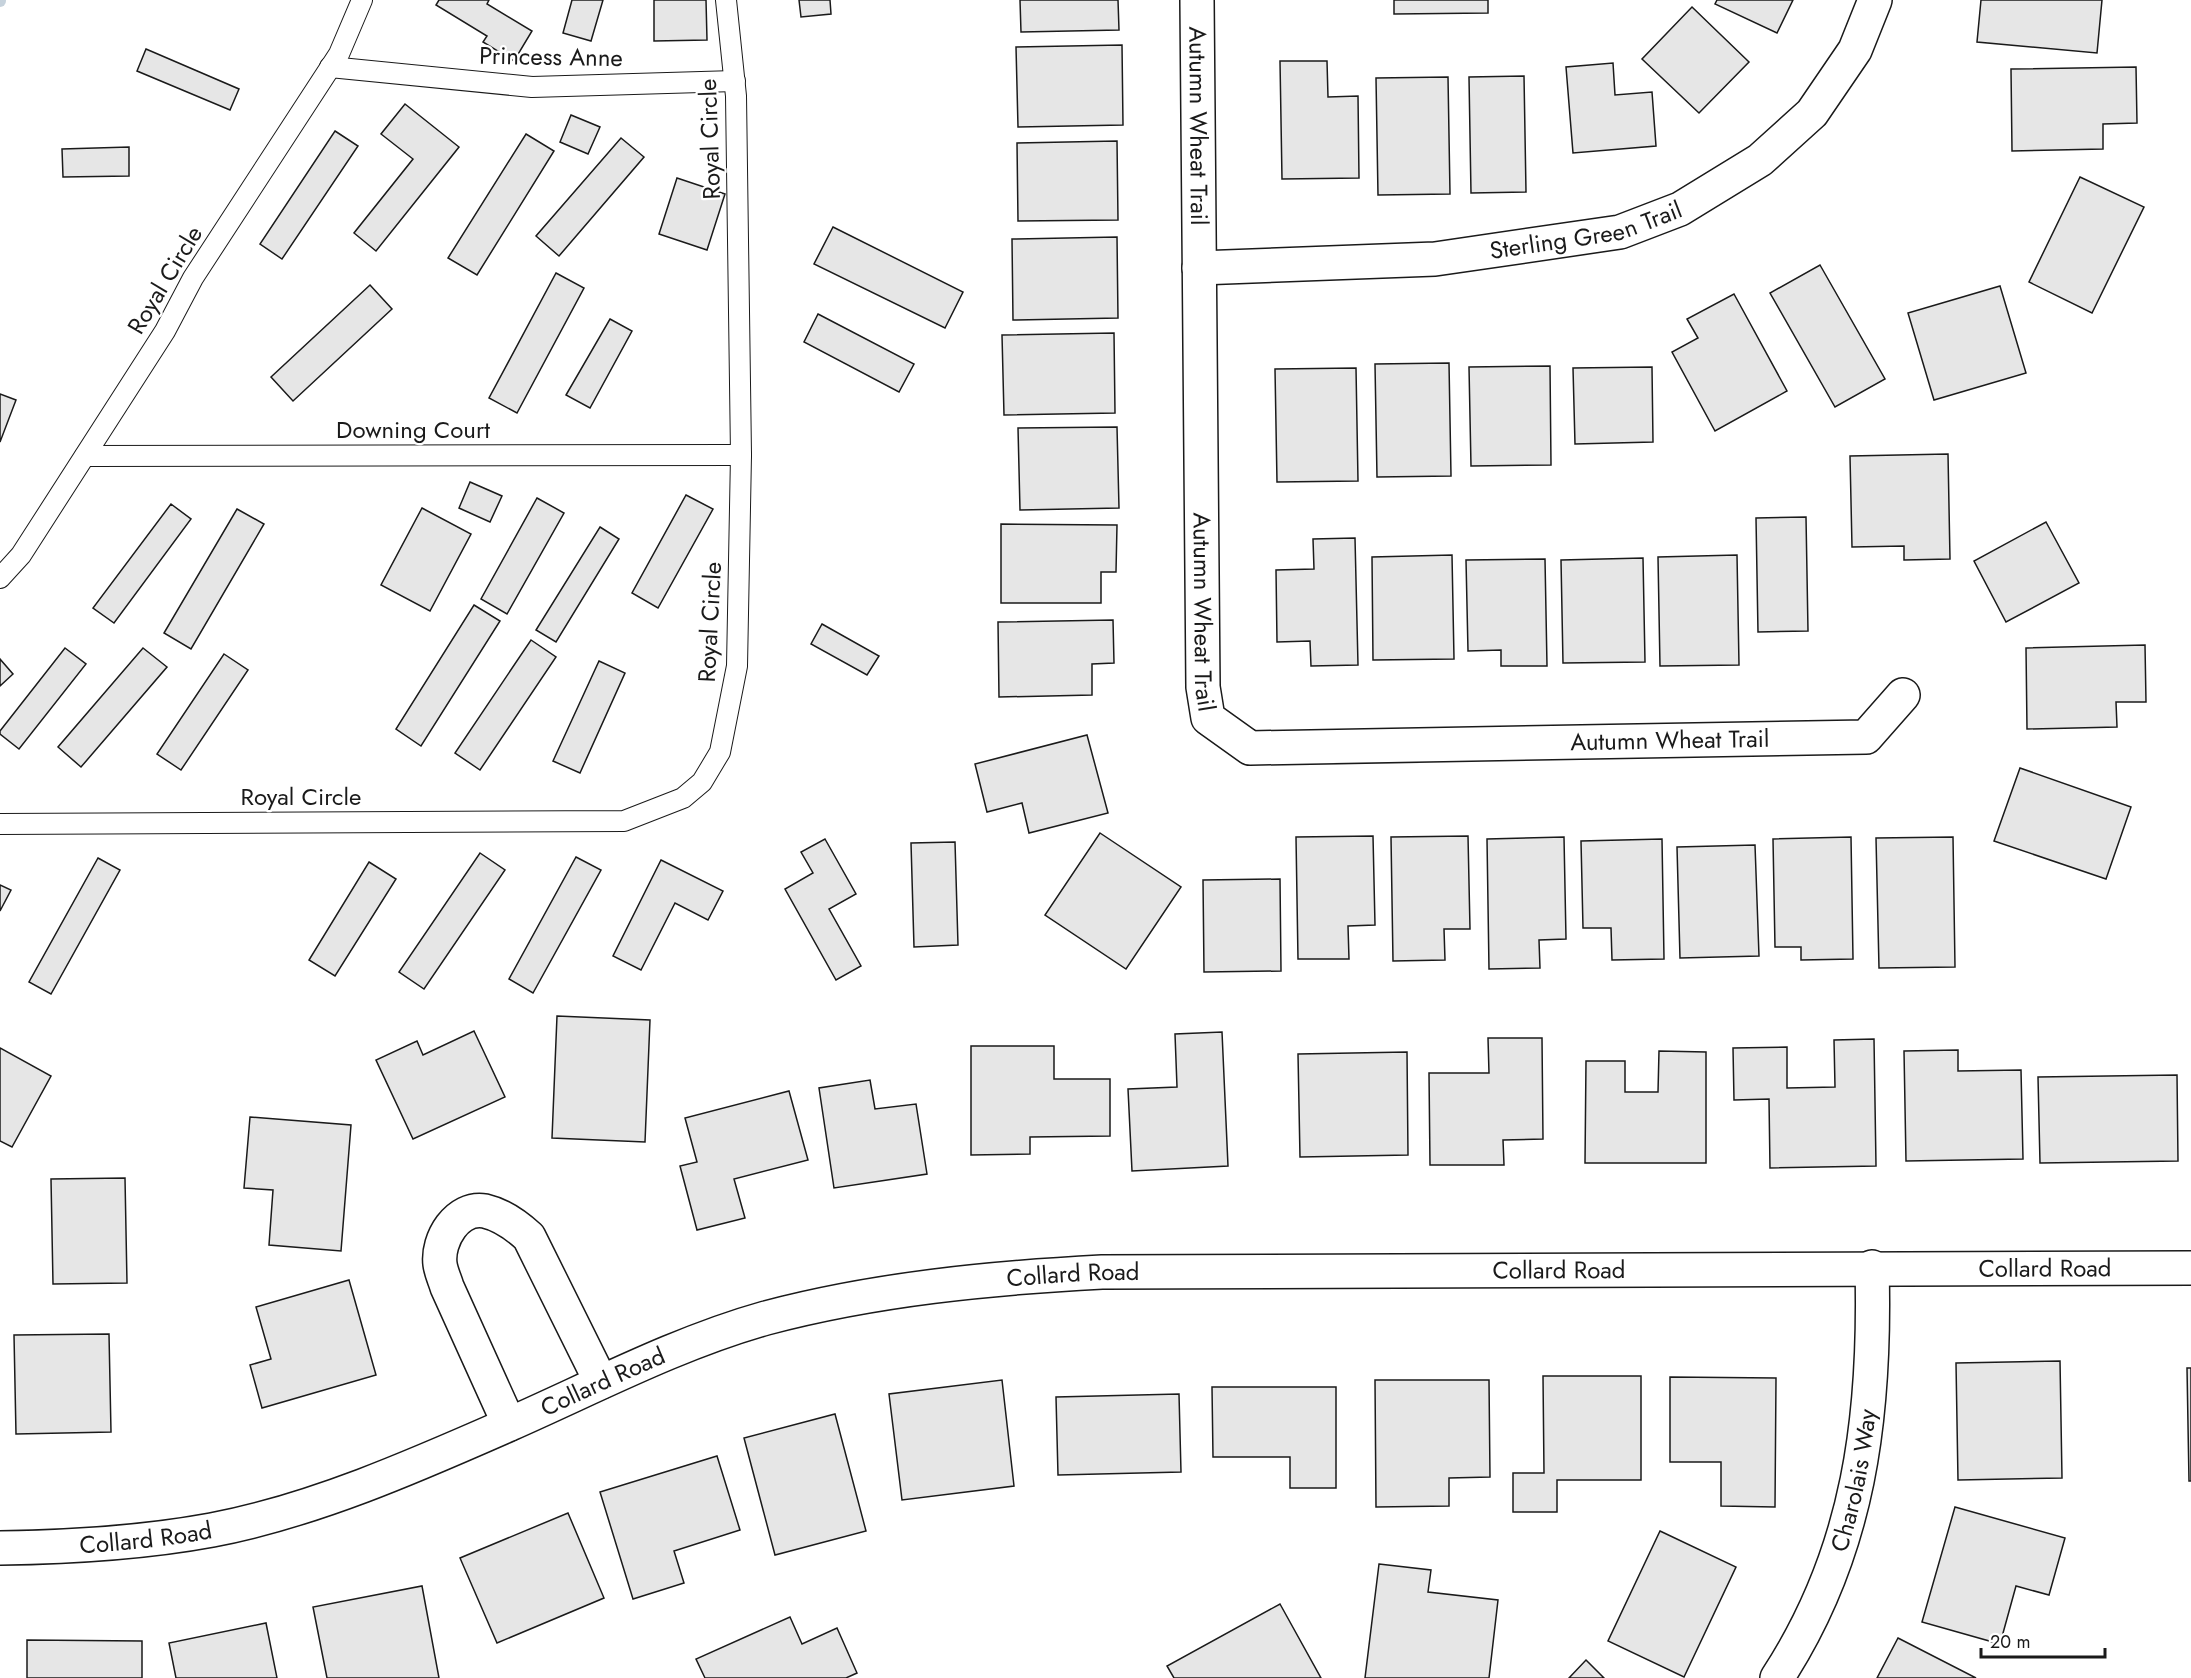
<svg xmlns="http://www.w3.org/2000/svg" width="2191" height="1678" font-family="Jost,sans-serif">
<rect width="100%" height="100%" fill="#fff"/>
<g fill="none" stroke-linecap="round" stroke-linejoin="round">
<path stroke="#c6d2dc" stroke-width="12" d="M0,1V0"/>
</g>
<g fill="#e6e6e6" stroke="#1a1a1a" stroke-width="1.5">
<path d="M439,0H489L487,4L532,31L514,61L483,42L487,36L436,5Z"/>
<path d="M572,0H603L591,41L563,33Z"/>
<path d="M654,0H706L707,40L654,41Z"/>
<path d="M799,0H830L831,14L801,17Z"/>
<path d="M1020,0H1118L1119,30L1021,32Z"/>
<path d="M1394,0H1488V13L1394,14Z"/>
<path d="M1717,0H1793L1777,33L1715,4Z"/>
<path d="M1981,0H2102L2097,53L1977,42Z"/>
<path d="M1692,7L1749,62L1699,113L1642,59Z"/>
<path d="M1122,45L1123,125L1018,127L1016,47Z"/>
<path d="M146,49L239,89L230,110L137,71Z"/>
<path d="M1280,61H1327L1328,97L1358,96L1359,178L1282,179Z"/>
<path d="M1613,63L1615,95L1652,92L1656,146L1573,153L1566,67Z"/>
<path d="M2136,67L2137,123L2103,124V149L2012,151L2011,69Z"/>
<path d="M1524,76L1526,192L1471,193L1469,77Z"/>
<path d="M1448,77L1450,194L1378,195L1376,78Z"/>
<path d="M405,104L459,147L376,251L354,233L413,159L381,134Z"/>
<path d="M571,115L600,127L588,154L560,142Z"/>
<path d="M335,131L358,146L282,259L260,244Z"/>
<path d="M526,134L554,151L477,275L448,258Z"/>
<path d="M621,138L644,157L559,256L536,236Z"/>
<path d="M1117,141L1118,220L1018,221L1017,143Z"/>
<path d="M129,147V176L63,177L62,149Z"/>
<path d="M2080,177L2144,207L2092,313L2029,282Z"/>
<path d="M677,178L725,194L707,250L659,234Z"/>
<path d="M833,227L963,292L945,328L814,264Z"/>
<path d="M1117,237L1118,318L1013,320L1012,239Z"/>
<path d="M1820,265L1885,379L1835,407L1770,293Z"/>
<path d="M556,273L584,288L517,413L489,398Z"/>
<path d="M370,285L392,309L293,401L271,377Z"/>
<path d="M2000,286L2026,373L1934,400L1908,313Z"/>
<path d="M1734,294L1787,391L1715,431L1672,352L1698,338L1687,319Z"/>
<path d="M818,314L914,364L899,392L804,342Z"/>
<path d="M610,319L632,331L590,408L566,395Z"/>
<path d="M1114,333L1115,413L1004,415L1002,335Z"/>
<path d="M1449,363L1451,476L1377,477L1375,364Z"/>
<path d="M1550,366L1551,465L1471,466L1469,367Z"/>
<path d="M1652,367L1653,442L1575,444L1573,368Z"/>
<path d="M1356,368L1358,481L1277,482L1275,369Z"/>
<path d="M0,394L16,400L0,442Z"/>
<path d="M1117,427L1119,508L1020,510L1018,428Z"/>
<path d="M1948,454L1950,559L1904,560V546L1852,547L1850,456Z"/>
<path d="M470,482L502,496L490,522L459,508Z"/>
<path d="M686,495L713,509L658,608L632,593Z"/>
<path d="M537,498L564,513L507,614L481,599Z"/>
<path d="M171,504L191,519L114,623L93,608Z"/>
<path d="M422,508L471,534L430,611L381,585Z"/>
<path d="M237,509L264,524L191,649L164,633Z"/>
<path d="M1806,517L1808,631L1758,632L1756,518Z"/>
<path d="M2046,522L2079,583L2006,622L1974,561Z"/>
<path d="M1001,524L1117,525L1116,572H1101V603H1001Z"/>
<path d="M600,527L619,539L556,642L536,630Z"/>
<path d="M1355,538L1358,665L1311,666L1310,641L1277,642L1276,570L1314,569L1313,539Z"/>
<path d="M1452,555L1454,659L1373,660L1372,557Z"/>
<path d="M1737,555L1739,665L1660,666L1658,557Z"/>
<path d="M1643,558L1645,662L1563,663L1561,560Z"/>
<path d="M1545,559L1547,666H1501V650L1468,651L1466,560Z"/>
<path d="M474,605L500,621L421,746L396,729Z"/>
<path d="M1113,620L1114,663L1092,664V695L999,697L998,622Z"/>
<path d="M822,624L879,656L867,675L811,644Z"/>
<path d="M531,640L556,657L480,770L455,753Z"/>
<path d="M2145,645L2146,702H2116L2117,727L2027,729L2026,648Z"/>
<path d="M65,648L86,664L19,749L0,734V731Z"/>
<path d="M143,648L167,667L81,767L58,747Z"/>
<path d="M224,654L248,670L181,770L157,754Z"/>
<path d="M0,659L13,674L0,686Z"/>
<path d="M599,661L625,673L580,773L553,761Z"/>
<path d="M1087,735L1108,813L1029,833L1022,803L987,812L975,764Z"/>
<path d="M2020,768L2131,807L2106,879L1994,841Z"/>
<path d="M1100,833L1181,887L1126,969L1045,915Z"/>
<path d="M1373,836L1375,925L1348,926L1349,959H1298L1296,837Z"/>
<path d="M1468,836L1470,929H1444L1445,960L1393,961L1391,837Z"/>
<path d="M1564,837L1566,939L1539,940L1540,968L1489,969L1487,839Z"/>
<path d="M1851,837L1853,959L1801,960V947H1775L1773,839Z"/>
<path d="M1953,837L1955,967L1879,968L1876,838Z"/>
<path d="M825,839L856,894L829,909L861,966L836,980L785,889L813,873L801,852Z"/>
<path d="M1662,839L1664,959L1612,960L1611,928H1583L1581,841Z"/>
<path d="M955,842L958,945L914,947L911,843Z"/>
<path d="M1755,845L1759,956L1680,958L1677,847Z"/>
<path d="M480,853L505,870L424,989L399,972Z"/>
<path d="M576,857L601,870L533,993L509,979Z"/>
<path d="M98,858L120,870L51,994L29,982Z"/>
<path d="M661,860L723,891L708,920L675,903L641,970L613,956Z"/>
<path d="M369,862L396,879L335,976L309,960Z"/>
<path d="M1280,879L1281,971L1204,972L1203,880Z"/>
<path d="M0,885L11,890L0,911Z"/>
<path d="M557,1016L650,1020L645,1142L552,1138Z"/>
<path d="M474,1031L505,1097L413,1139L376,1060L417,1041L423,1055Z"/>
<path d="M1222,1032L1228,1166L1132,1171L1128,1089L1177,1087L1175,1034Z"/>
<path d="M1488,1038H1542L1543,1139L1503,1140L1504,1165H1430L1429,1073H1489Z"/>
<path d="M1874,1039L1876,1166L1770,1168L1769,1099L1734,1100L1733,1048L1787,1047V1088L1835,1087L1834,1040Z"/>
<path d="M971,1046H1054V1079H1110V1136L1030,1137V1154L971,1155Z"/>
<path d="M0,1048L51,1076L12,1147L0,1141Z"/>
<path d="M1958,1050V1071L2021,1070L2023,1159L1906,1161L1904,1051Z"/>
<path d="M1659,1051L1706,1052V1163H1585L1586,1061H1625V1092H1658Z"/>
<path d="M1407,1052L1408,1155L1300,1157L1298,1054Z"/>
<path d="M2177,1075L2178,1161L2040,1163L2038,1077Z"/>
<path d="M870,1080L875,1109L916,1104L927,1174L834,1188L819,1088Z"/>
<path d="M789,1091L808,1160L734,1179L745,1218L697,1230L680,1166L697,1162L685,1118Z"/>
<path d="M250,1117L351,1125L341,1251L269,1245L273,1190L244,1188Z"/>
<path d="M125,1178L127,1283L53,1284L51,1179Z"/>
<path d="M349,1280L376,1375L262,1408L250,1365L271,1359L256,1307Z"/>
<path d="M109,1334L111,1432L16,1434L14,1335Z"/>
<path d="M2060,1361L2062,1478L1958,1480L1956,1363Z"/>
<path d="M2187,1368H2191V1481H2189Z"/>
<path d="M1543,1376H1641V1480H1557V1512H1513V1473H1544Z"/>
<path d="M1670,1377L1776,1378L1775,1507L1721,1506V1462H1670Z"/>
<path d="M1002,1380L1014,1486L902,1500L889,1394Z"/>
<path d="M1375,1380H1489L1490,1477L1449,1478V1506L1376,1507Z"/>
<path d="M1212,1387H1336V1488H1290V1457H1213Z"/>
<path d="M1179,1394L1181,1472L1058,1475L1056,1397Z"/>
<path d="M835,1414L866,1531L775,1555L744,1438Z"/>
<path d="M717,1456L740,1530L674,1551L684,1583L633,1599L600,1492Z"/>
<path d="M1955,1507L2065,1538L2049,1595L2016,1586L2000,1644L1922,1622Z"/>
<path d="M568,1513L604,1598L497,1643L460,1558Z"/>
<path d="M1660,1531L1736,1567L1684,1677L1608,1641Z"/>
<path d="M1379,1564L1431,1570L1428,1592L1498,1600L1489,1678H1365Z"/>
<path d="M422,1586L439,1678H327L313,1607Z"/>
<path d="M1280,1604L1321,1678H1174L1167,1666Z"/>
<path d="M790,1617L802,1644L837,1628L857,1673L846,1678H705L696,1659Z"/>
<path d="M266,1623L277,1678H176L169,1643Z"/>
<path d="M1898,1638L1976,1678H1877Z"/>
<path d="M27,1640L142,1641V1678H27Z"/>
<path d="M1586,1660L1604,1678H1569Z"/>
</g>
<g fill="none" stroke-linecap="round" stroke-linejoin="round">
<defs>
<g id="lane">
<path d="M330,67L532,87L735,81"/>
<path d="M85,456L741,455"/>
<path d="M0,578L21,555L165,331L193,278L339,54L362,0"/>
<path d="M0,824L624,821L683,798L702,782L720,752L737,666L741,455L736,96L726,0"/>
</g>
<g id="street">
<path id="s1" d="M1197,0L1203,687L1208,718L1250,748L1866,737L1903,695"/>
<path id="s2" d="M1199,268L1435,259L1620,232L1680,209L1760,160L1812,113L1855,50L1875,0"/>
<path d="M509,1424L447,1287C445,1280 441,1272 440,1264C437,1240 457,1206 485,1211C502,1215 517,1226 529,1237L601,1382"/>
<path id="s3" d="M1777,1678C1860,1551 1876,1415 1872,1267"/>
</g>
<g id="secondary">
<path id="s4" d="M0,1548C71,1547 142,1543 212,1530C313,1511 417,1465 510,1424C594,1387 677,1343 766,1318C875,1289 990,1278 1102,1272L2191,1268"/>
</g>
</defs>
<use href="#lane" stroke="#1a1a1a" stroke-width="22"/>
<use href="#street" stroke="#1a1a1a" stroke-width="36"/>
<use href="#secondary" stroke="#1a1a1a" stroke-width="36"/>
<use href="#lane" stroke="#fff" stroke-width="20"/>
<use href="#street" stroke="#fff" stroke-width="33"/>
<use href="#secondary" stroke="#fff" stroke-width="33"/>
</g>
<g text-anchor="middle" stroke-width="4.5" stroke-linejoin="round" paint-order="stroke">
<g font-size="24" fill="#1a1a1a" stroke="#fff">
<text transform="translate(551 57) rotate(1)" y="8">Princess Anne</text>
<text dy="8" stroke="none"><textPath href="#s1" startOffset="126">Autumn Wheat Trail</textPath></text>
<text transform="translate(710 139) rotate(-92)" y="8">Royal Circle</text>
<text dy="8" stroke="none"><textPath href="#s2" startOffset="390">Sterling Green Trail</textPath></text>
<text transform="translate(165 280) rotate(-59)" y="8">Royal Circle</text>
<text x="413" y="438">Downing Court</text>
<text dy="8" stroke="none"><textPath href="#s1" startOffset="612">Autumn Wheat Trail</textPath></text>
<text transform="translate(710 622) rotate(-87)" y="8">Royal Circle</text>
<text dy="8" stroke="none"><textPath href="#s1" startOffset="1190">Autumn Wheat Trail</textPath></text>
<text x="301" y="805">Royal Circle</text>
<text dy="8" stroke="none"><textPath href="#s4" startOffset="2090">Collard Road</textPath></text>
<text dy="8" stroke="none"><textPath href="#s4" startOffset="1604">Collard Road</textPath></text>
<text dy="8" stroke="none"><textPath href="#s4" startOffset="1118">Collard Road</textPath></text>
<text dy="8" stroke="none"><textPath href="#s4" startOffset="632">Collard Road</textPath></text>
<text dy="8" stroke="none"><textPath href="#s3" startOffset="214">Charolais Way</textPath></text>
<text dy="8" stroke="none"><textPath href="#s4" startOffset="146">Collard Road</textPath></text>
</g>
</g>
<path d="M1981 1648v9h124v-9" fill="none" stroke="#1a1a1a" stroke-width="3"/>
<text x="1990" y="1648" font-size="18" fill="#1a1a1a" stroke="#ffffff" stroke-width="4.5" paint-order="stroke">20 m</text>
</svg>
